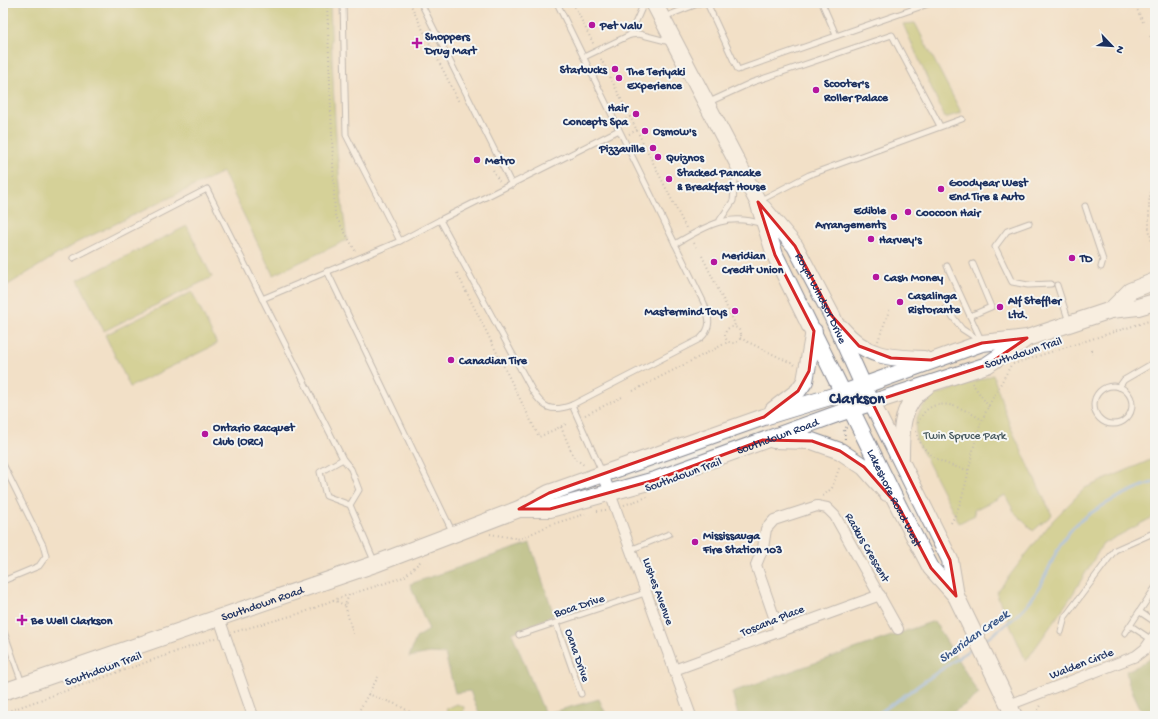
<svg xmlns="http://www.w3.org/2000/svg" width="1158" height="719" font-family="'Gochi Hand',sans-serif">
<rect width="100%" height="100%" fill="#f6f6f2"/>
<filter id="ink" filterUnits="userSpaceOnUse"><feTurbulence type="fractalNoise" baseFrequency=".025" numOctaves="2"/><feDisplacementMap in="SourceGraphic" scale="8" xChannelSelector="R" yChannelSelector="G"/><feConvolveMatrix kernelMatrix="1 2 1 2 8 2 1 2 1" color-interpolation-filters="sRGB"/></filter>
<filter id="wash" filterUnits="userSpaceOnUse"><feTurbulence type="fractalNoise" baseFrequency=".012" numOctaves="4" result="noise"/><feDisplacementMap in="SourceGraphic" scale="16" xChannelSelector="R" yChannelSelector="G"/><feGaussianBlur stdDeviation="0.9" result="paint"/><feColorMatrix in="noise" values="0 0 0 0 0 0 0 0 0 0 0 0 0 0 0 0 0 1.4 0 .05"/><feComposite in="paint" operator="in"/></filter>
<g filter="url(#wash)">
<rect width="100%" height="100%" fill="#f2e0c7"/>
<g fill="#b1be61" stroke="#667660">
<path d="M3,3H330C333,83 335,161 347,240L273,275L223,172L76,243L3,288Z"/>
<path d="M915,23L960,110V113L945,118L903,24Z"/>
<path d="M187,226L212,277L104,331L78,280Z"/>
<path d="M192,292L217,344L130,387L105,335Z"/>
<path d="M993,375L1010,426L1052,515L1033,531L1015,513L1005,495L974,510L975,515L959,523L916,439C914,419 918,408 934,396Z"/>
<path d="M1155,458V516L1103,544L1071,597L1026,661L996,593L1053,520L1085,488Z"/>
<path d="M457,704L464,707L463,716H448L446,709Z"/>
</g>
<g fill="#8ca557" stroke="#546a5a">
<path d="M530,543L554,615L512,633L545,714L599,699L607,716H480L470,691L455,693L445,654L430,653L409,657L416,638L429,630L410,584Z"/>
<path d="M934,621L979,694L966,704L947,716H738L732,692Z"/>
<path d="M1155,654V716H1144L1128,682L1126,671L1140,665Z"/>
</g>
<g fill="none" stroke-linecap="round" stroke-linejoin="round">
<g stroke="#76abe3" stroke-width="3">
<path d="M983,641C1003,627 1021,615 1035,594C1049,574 1054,549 1071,530C1087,511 1131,489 1155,482"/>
<path d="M875,716L975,646"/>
</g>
</g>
</g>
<g filter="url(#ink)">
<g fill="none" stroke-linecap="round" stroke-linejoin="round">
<defs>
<g id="lane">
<path d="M343,3L346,135L400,241"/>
<path d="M421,3L512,185"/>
<path d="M557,3L704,303C709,317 713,327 700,339L572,405C551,413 543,408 532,390L440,220L619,130"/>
<path d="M707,3L738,70L931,3"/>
<path d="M822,3L836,35"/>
<path d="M664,17L700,3"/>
<path d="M630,35L644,3"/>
<path d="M584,57L630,35L639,34L670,42"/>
<path d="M707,103L753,82L892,35L940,126"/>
<path d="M759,201L809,175L962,119"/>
<path d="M1085,206L1103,260L1101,267"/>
<path d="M720,220L733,201L736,170"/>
<path d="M1029,223L1007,231L995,247L1012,282L1028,285L1051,284"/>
<path d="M675,244C705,227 726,212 762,224"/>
<path d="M73,258L207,189L343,459L351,469L359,490L350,505L326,496L320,472L343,459"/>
<path d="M947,266L982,342"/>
<path d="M327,271L452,531"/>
<path d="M1057,285L1069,322"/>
<path d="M262,299L400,241L440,220"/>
<path d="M946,308L962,329L979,340"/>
<path d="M970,316L991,307L973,264"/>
<circle cx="1113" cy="405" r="19"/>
<path d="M1119,387L1124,380L1155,362"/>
<path d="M572,405L602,472"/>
<path d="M3,464L43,545L46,556L39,566L3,581"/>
<path d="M350,505L375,563"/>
<path d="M630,550L669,534"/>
<path d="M1140,612L1155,622"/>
<path d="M556,623L581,694"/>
<path d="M1131,626L1152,640"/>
<path d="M3,629L22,683"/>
<path d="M1061,632L1065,617L1115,550L1151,534L1155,535"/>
<path d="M1125,633L1155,588"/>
<path d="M519,635L645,593"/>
</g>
<g id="street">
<path d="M603,474L691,716"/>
<path d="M219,618L253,716"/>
<path d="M779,631L756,565L763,548L766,529L774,520L817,506L827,508L835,516L898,629"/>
<path d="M674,670L880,595"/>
<path d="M1009,705L1136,656L1145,649L1155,635"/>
</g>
<g id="primary">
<path id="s1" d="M654,3L758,202L775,255L899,507L931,568L956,596L1014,716"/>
<path id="s2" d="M763,208L795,246L832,316L863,385L950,560L956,596"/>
<path d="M1111,310L1130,291L1155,281"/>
<path d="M841,328C865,357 888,358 924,359"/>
<path d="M773,410L798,391L805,381L814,331"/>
<path d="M773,440L812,441L840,451L864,467L887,493"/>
<path d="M901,457C901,430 901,403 926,387"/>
<path id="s3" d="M522,509H550L655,480L837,414L987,365L1024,340"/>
<path id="s4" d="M3,692L375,564L519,509L549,493L764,417L843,393L982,343L1027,338L1111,310L1138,307L1155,302"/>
</g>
</defs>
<use href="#lane" stroke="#868892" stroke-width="7"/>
<use href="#street" stroke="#868892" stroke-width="12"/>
<use href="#primary" stroke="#868892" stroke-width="18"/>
<g stroke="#868892" stroke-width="2" stroke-dasharray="1 3" stroke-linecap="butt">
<path d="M327,3L335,215L356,252"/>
<path d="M410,3L415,14"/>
<path d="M573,3L594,45"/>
<path d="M1134,3L1143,22"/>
<path d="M431,6L438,3"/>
<path d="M415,14L459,102"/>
<path d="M1150,36L1155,46"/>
<path d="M601,59L686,228"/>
<path d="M622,121L630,117"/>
<path d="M629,134L637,130"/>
<path d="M1155,164L1149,203V228L1155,258"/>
<path d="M493,170L499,181"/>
<path d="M694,243L696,247"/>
<path d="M702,256L735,324L734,327"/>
<path d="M457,273L539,437L568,423"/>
<circle cx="733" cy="335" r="8"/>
<path d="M740,338L795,365"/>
<path d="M878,341L890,308"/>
<path d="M1091,350L1092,354"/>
<path d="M1013,364L1155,319"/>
<path d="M972,383L989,407"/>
<path d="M633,391L728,342"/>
<path d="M585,415L624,396"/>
<path d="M918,423C930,392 961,406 982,420"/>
<path d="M561,427L574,458L584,465"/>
<path d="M916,431C921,456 947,466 969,470"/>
<path d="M845,439L844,429L847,427"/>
<path d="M823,496L832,488L840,466"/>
<path d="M624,505L650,496"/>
<path d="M597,511L606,510"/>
<path d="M951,523C967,495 968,465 977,435C984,410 999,388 1011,365"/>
<path d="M490,534L520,539L550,525L585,514"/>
<path d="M349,595L345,605L353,634"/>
<path d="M333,600L345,605"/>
<path d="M234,632L305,612L333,600L404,577L421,561"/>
<path d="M368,694L398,705L417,716"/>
<path d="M1038,710L1042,704"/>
<path d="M3,713L215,638"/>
<path d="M356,716L378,677"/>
</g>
<use href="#lane" stroke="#fff" stroke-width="5"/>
<use href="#street" stroke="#fff" stroke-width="10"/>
<use href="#primary" stroke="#fff" stroke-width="16"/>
</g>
</g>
<path d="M0 0H1158V719H0ZM758,202L795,246L832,316L859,346L891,358L931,360L982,343L1027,338L987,365L872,402L950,560L956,596L931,568L899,507L864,467L840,451L812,441L763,440L655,480L550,509H519L549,493L764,417L798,391L809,371L814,331L775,255Z" fill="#f2e0c7" fill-opacity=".55" fill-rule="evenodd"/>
<path fill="none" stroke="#d62828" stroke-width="3" stroke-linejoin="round" d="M758,202L795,246L832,316L859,346L891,358L931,360L982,343L1027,338L987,365L872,402L950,560L956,596L931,568L899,507L864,467L840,451L812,441L763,440L655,480L550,509H519L549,493L764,417L798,391L809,371L814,331L775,255Z"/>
<g fill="#b5179e" stroke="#f6f6f2" stroke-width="1.5">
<circle cx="592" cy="25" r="4"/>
<path d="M415 37h4v4h4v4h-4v4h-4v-4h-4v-4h4z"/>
<circle cx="615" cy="69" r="4"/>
<circle cx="619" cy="78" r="4"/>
<circle cx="816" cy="90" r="4"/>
<circle cx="636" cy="114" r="4"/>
<circle cx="645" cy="131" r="4"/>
<circle cx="653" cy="148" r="4"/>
<circle cx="658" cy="157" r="4"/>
<circle cx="477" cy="160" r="4"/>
<circle cx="669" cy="179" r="4"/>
<circle cx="941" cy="189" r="4"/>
<circle cx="908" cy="212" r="4"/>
<circle cx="894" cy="217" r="4"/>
<circle cx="871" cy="239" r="4"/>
<circle cx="1072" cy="258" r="4"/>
<circle cx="714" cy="262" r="4"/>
<circle cx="876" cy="277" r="4"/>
<circle cx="900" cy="302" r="4"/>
<circle cx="1000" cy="307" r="4"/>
<circle cx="735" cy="311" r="4"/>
<circle cx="451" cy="360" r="4"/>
<circle cx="205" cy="434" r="4"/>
<circle cx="695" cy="542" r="4"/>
<path d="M20 614h4v4h4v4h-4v4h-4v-4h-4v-4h4z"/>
</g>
<g text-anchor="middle" stroke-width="4" stroke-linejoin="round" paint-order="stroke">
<g font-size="12" font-weight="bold" fill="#1b2f5e" stroke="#f6f6f2" text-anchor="start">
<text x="600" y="29">Pet Valu</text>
<text x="425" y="40">Shoppers<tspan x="425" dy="14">Drug Mart</tspan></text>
<text x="607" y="73" text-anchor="end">Starbucks</text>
<text x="627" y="75">The Teriyaki<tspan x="627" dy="14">Experience</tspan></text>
<text x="824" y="87">Scooter's<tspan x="824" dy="14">Roller Palace</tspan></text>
<text x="628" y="111" text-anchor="end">Hair<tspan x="628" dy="14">Concepts Spa</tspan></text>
<text x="653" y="135">Osmow's</text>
<text x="645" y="152" text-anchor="end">Pizzaville</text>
<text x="666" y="161">Quiznos</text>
<text x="485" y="164">Metro</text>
<text x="677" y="176">Stacked Pancake<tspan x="677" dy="14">&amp; Breakfast House</tspan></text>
<text x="949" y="186">Goodyear West<tspan x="949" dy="14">End Tire &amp; Auto</tspan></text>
<text x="886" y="214" text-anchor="end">Edible<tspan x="886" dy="14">Arrangements</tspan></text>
<text x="916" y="216">Coocoon Hair</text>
<text x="879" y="243">Harvey's</text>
<text x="722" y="259">Meridian<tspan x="722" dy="14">Credit Union</tspan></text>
<text x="1080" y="262">TD</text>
<text x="884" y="281">Cash Money</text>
<text x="908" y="299">Casalinga<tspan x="908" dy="14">Ristorante</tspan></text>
<text x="1008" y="304">Alf Steffler<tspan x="1008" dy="14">Ltd.</tspan></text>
<text x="727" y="315" text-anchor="end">Mastermind Toys</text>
<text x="459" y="364">Canadian Tire</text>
<text x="213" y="431">Ontario Racquet<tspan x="213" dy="14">Club (ORC)</tspan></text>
<text x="703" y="539">Mississauga<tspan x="703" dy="14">Fire Station 103</tspan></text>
<text x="31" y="624">Be Well Clarkson</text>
</g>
<g font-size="12" fill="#1b2f5e" stroke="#f6f6f2">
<text dy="4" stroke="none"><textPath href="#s2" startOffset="108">Royal Windsor Drive</textPath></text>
<text transform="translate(1023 352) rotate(-18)" y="4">Southdown Trail</text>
<text dy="4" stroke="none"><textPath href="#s3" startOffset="267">Southdown Road</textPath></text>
<text transform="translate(683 474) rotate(-20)" y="4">Southdown Trail</text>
<text dy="4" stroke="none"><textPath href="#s1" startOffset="551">Lakeshore Road West</textPath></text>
<text transform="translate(868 547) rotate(60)" y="4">Rackus Crescent</text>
<text transform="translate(659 591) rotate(70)" y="4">Lushes Avenue</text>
<text dy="4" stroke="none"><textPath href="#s4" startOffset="274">Southdown Road</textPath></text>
<text transform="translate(579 605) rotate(-18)" y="4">Boca Drive</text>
<text transform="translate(772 620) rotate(-22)" y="4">Toscana Place</text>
<text transform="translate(578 655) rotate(71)" y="4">Oana Drive</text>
<text transform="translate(1081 663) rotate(-21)" y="4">Walden Circle</text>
<text transform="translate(103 668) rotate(-20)" y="4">Southdown Trail</text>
</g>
<g font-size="12" fill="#485a5f" stroke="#f6f6f2">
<text x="965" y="439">Twin Spruce Park</text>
</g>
<g font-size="13" font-style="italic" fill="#365486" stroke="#f6f6f2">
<text transform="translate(973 635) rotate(-35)" y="5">Sheridan Creek</text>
</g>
<g font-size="16" font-weight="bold" fill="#1b2f5e" stroke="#f6f6f2">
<text x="857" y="403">Clarkson</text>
</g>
</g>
<rect width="1158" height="719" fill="none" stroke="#f6f6f2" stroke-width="16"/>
<g transform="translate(1112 46) rotate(115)" stroke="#f6f6f2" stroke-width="3" paint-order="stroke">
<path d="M0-3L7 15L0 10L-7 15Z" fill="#1b2f5e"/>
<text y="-6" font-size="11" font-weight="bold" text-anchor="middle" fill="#1b2f5e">N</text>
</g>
</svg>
